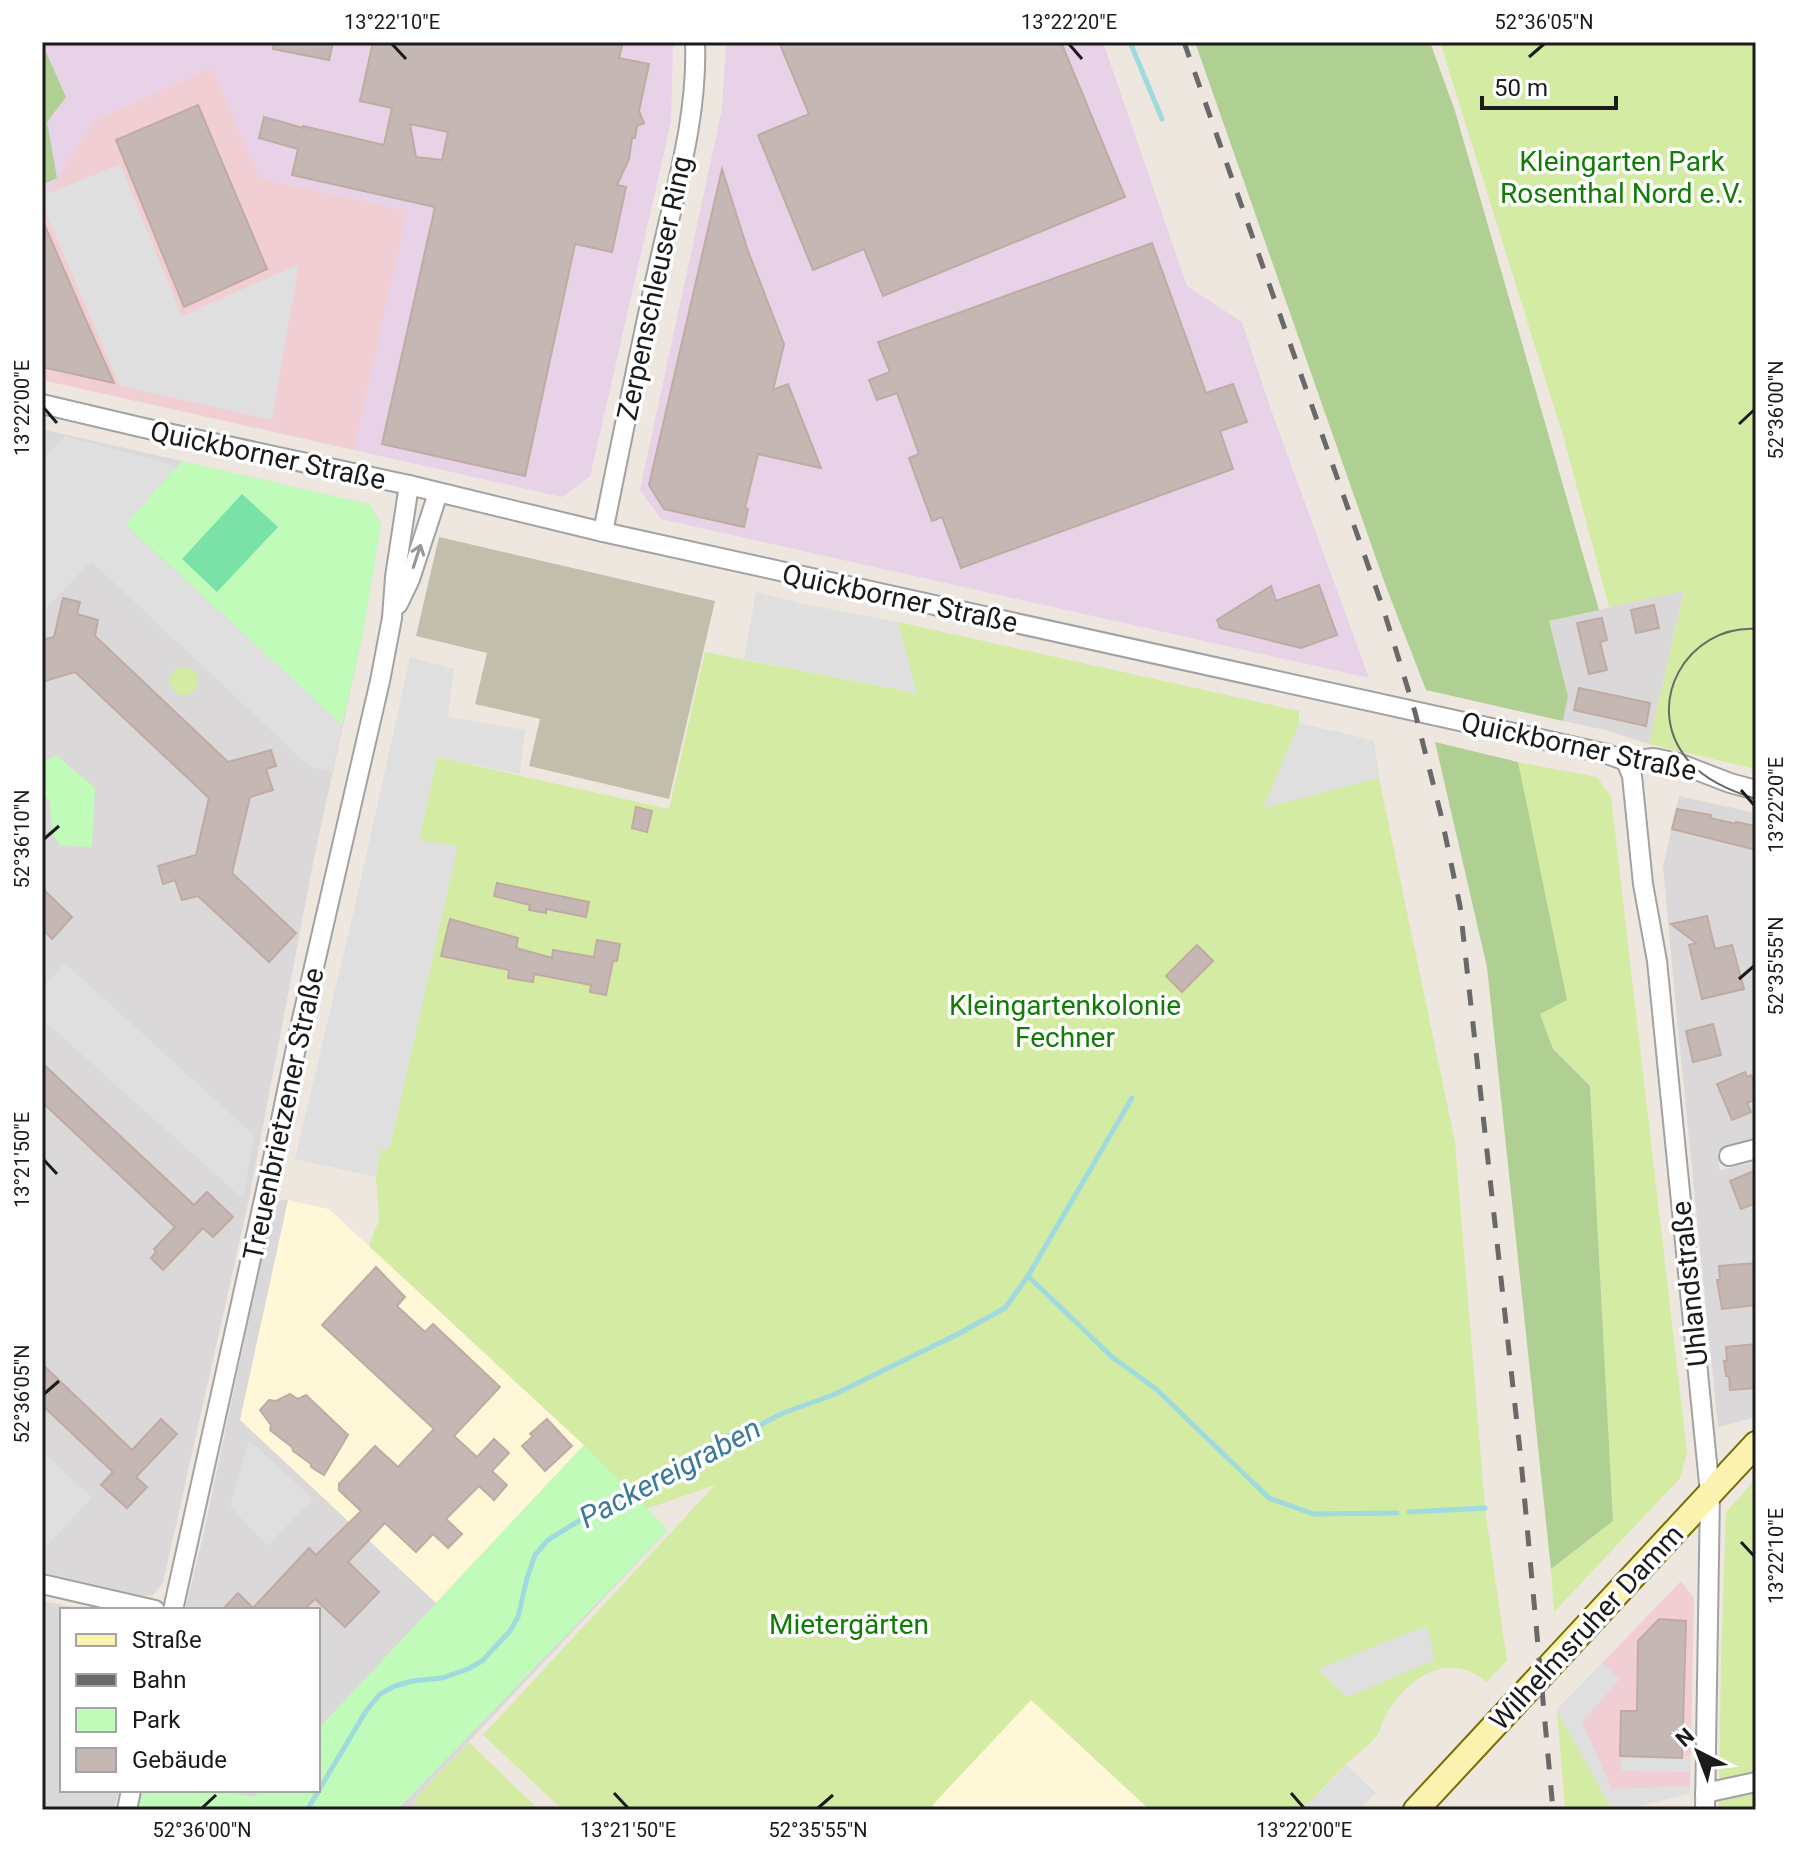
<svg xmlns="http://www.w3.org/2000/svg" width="1798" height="1852" font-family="Roboto,sans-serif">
<rect width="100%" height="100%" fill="#eee7e0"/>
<g fill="#dad8d9">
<path d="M42,429L369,504L381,524L362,638L314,858L249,1199L163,1583L153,1595L143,1596L42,1572Z"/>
<path d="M1684,590L1649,744L1605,730L1563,721L1568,696L1549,621Z"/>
<path d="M1679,796L1756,813V1142L1717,1152L1720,1170L1756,1162V1417L1718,1427L1677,1019L1663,867Z"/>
<path d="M288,1200L329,1209L584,1445L668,1530L413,1801L422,1810H135L140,1790H318V1610H185L203,1536L274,1201Z"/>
<path d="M42,1601L88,1610H62V1790H119L114,1810H42Z"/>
</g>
<g fill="#f0ced3">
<path d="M212,67L260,178L408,211L354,450L42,380V206L54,200L50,189L94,120Z"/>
<path d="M1681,1581L1694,1598L1690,1793L1622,1810H1612L1557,1710Z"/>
</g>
<g fill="#e7d2e7">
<path d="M42,42H673L671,122L590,477L562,497L354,450L407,211L260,178L212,67L94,120L50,189L55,200L42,206Z"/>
<path d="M726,42H1103L1187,286L1242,322L1270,407L1369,678L661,519L640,490L722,109Z"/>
</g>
<g fill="#fff8d8">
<path d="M288,1200L329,1209L584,1445L436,1603L240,1420Z"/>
<path d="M1031,1699L1150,1810H928Z"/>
</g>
<path fill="#c2beac" d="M439,537L715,601L669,799L529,766L540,719L475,704L487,653L416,636Z"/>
<g fill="#d3eba3">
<path d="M1440,42H1756V769L1649,744L1684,591L1609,607L1564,439Z"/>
<path d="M898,622L1299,711V723L1374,741L1379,778L1455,1142L1485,1508L1507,1661L1486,1682C1448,1649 1405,1679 1385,1717C1381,1724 1380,1733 1374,1739C1366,1748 1355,1756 1346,1764C1331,1779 1317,1795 1303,1810H1150L1031,1700L928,1810H563L483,1735L715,1485L646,1509L584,1445L369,1246L379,1220L376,1177L380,1149L389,1148L392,1138L457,846L419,841L437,757L669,809L705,652L916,693Z"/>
<circle cx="184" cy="681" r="14"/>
<path d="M1518,762L1597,777L1611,797L1687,1453L1680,1478L1554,1612L1551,1569L1613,1521L1590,1086L1553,1049L1540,1014Z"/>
<path d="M1756,1479V1810H1719L1721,1657L1726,1512Z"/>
<path d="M1557,1710L1612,1810H1565Z"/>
<path d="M469,1742L539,1810H422L413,1801Z"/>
</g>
<g fill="#afcf93">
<path d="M1195,42H1430L1455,111L1599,610L1549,621L1568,696L1563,721L1426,690L1385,584Z"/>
<path d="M42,43L66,97L47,122L57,178L42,185Z"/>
<path d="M1435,742L1518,762L1567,1000L1540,1014L1553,1049L1590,1086L1613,1521L1551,1569L1487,967Z"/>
</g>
<g fill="#c0fbba">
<path d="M182,461L369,504L381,524L362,638L342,725L125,524Z"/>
<path d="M56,755L95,788L92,847L60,845L52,832L50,802L47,798L42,796V762Z"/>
<path d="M584,1445L668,1530L397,1810H135L140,1790H218L254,1797L262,1790H318V1729Z"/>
</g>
<path fill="#7ae1a7" d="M242,494L278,527L217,592L182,559Z"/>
<g fill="#dfdfdf">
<path d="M120,164L182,316L299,264L272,420L120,386L42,204V196Z"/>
<path d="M65,436L177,466L125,525L342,725L332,771L310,767L91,561L42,613V461Z"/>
<path d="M756,592L799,603L898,622L917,693L744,659Z"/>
<path d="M410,657L454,669L448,717L525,730L520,774L437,757L419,840L458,846L392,1138L389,1149H380L376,1177L295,1159L358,893Z"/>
<path d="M1299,723L1374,741L1379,778L1263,808Z"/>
<path d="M65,963L254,1135L243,1199L42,1019V988Z"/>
<path d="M249,1440L313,1499L267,1546L230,1506Z"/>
<path d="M42,1451L92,1498L42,1551Z"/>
<path d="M1427,1626L1435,1660L1347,1697L1317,1669Z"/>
<path d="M1602,1663L1620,1679L1582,1722L1612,1789L1690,1786V1793L1622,1810H1612L1557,1710Z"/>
<path d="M1691,1755L1690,1772L1622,1771L1620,1756L1682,1758Z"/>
<path d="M1346,1765L1376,1793L1359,1810H1303Z"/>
</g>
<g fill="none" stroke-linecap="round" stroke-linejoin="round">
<g stroke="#9edade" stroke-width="5">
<path d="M1130,42L1162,119"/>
<path d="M1028,1276L1112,1357L1156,1389L1269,1498L1313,1514L1397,1513"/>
<path d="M1409,1512L1485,1508"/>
<path d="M307,1810L366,1711L380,1694L395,1686L412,1681L442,1678L468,1669L482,1661L510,1631L518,1617L527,1578L535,1555L548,1540L582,1519L605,1510L635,1493L721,1438L758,1426L783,1413L833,1395L958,1334L1005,1308L1028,1276L1132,1098"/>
</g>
</g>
<g fill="#c5b8b4" stroke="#c0aaa2" stroke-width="2" fill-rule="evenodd">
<path d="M274,42H333L329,60L273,49Z"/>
<path d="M373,42H623L619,58L649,64L639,111L644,123L637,126L635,138H632L629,159L617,185L626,187L612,252L575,244L525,476L382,444L435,207L292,175L298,149L259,138L264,117L303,128V126L384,145L392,108L360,101ZM410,124L448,132L442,160L416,157Z"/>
<path d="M779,42H1061L1125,197L883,296L864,249L813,270L758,135L809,114Z"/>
<path d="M198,105L267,269L184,307L116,140Z"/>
<path d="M722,169L748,251L784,344L773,390L788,384L821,468L758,454L745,508L748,509L744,527L664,509L649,485Z"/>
<path d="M42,219L81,309L114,383L42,367Z"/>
<path d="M1152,243L1206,393L1233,384L1247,422L1220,431L1233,469L961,568L942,517L932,521L929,513L909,458L919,454L897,393L877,400L869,380L890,372L878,342Z"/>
<path d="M1319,585L1337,635L1301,648L1220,628L1217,620L1271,586L1276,601Z"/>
<path d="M63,598L80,602L77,614L98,620L95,636L228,762L271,750L276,766L266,769L273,790L250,797L232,873L296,933L269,962L198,896L182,900L175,880L163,884L158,866L196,855L209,798L75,672L42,682V640L54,637Z"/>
<path d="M1654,605L1659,628L1636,633L1631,610Z"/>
<path d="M1602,618L1607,640L1600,642L1607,670L1589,674L1577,623Z"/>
<path d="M1579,688L1650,703L1646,726L1574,710Z"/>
<path d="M636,807L652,811L647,832L632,828Z"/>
<path d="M1677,809L1711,815L1710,818L1736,824V822L1756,826V850L1672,829Z"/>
<path d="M497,883L589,902L586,917L546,909V913L529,910L530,905L494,896Z"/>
<path d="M42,888L72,917L52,939L42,928Z"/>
<path d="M1707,916L1715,949L1732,945L1744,989L1702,999L1689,945L1696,943L1671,924Z"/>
<path d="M450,919L518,938L516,948L552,958L553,950L594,957L597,940L620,944L617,961H613L606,995L590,992L591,985L534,974L533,982L508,978L509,970L441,956Z"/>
<path d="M1197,945L1213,961L1182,992L1166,976Z"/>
<path d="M1713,1024L1721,1055L1693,1062L1686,1031Z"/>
<path d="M42,1063L194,1205L207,1192L233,1217L213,1237L203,1228L163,1270L151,1258L156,1252L154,1249L175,1227L42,1102Z"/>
<path d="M1745,1072L1747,1077L1751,1075L1756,1087V1099L1747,1103L1751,1112L1732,1120L1717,1084Z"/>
<path d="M1756,1170V1203L1741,1209L1730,1181Z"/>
<path d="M1756,1263V1305L1722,1309L1717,1280H1720L1719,1266Z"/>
<path d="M376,1267L405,1297L397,1306L425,1332L433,1324L500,1387L454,1436L477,1457L494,1439L509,1453L492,1471L507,1485L494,1500L479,1486L446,1519L462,1534L448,1548L433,1534L416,1552L385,1523L348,1562L379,1592L345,1627L315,1599L304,1610H222L238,1593L253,1608L309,1548L316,1555L361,1511L339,1490V1484L375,1446L398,1467L434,1429L322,1325Z"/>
<path d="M1756,1344V1388L1730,1390L1729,1376H1726L1724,1361H1727L1726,1347Z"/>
<path d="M42,1364L132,1450L161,1419L177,1434L136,1477L147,1487L127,1508L101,1485L113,1472L42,1405Z"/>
<path d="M290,1394L298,1399L306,1395L348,1435L324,1475L311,1467V1464L293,1451L292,1447L270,1430L271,1425L260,1410L269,1400L276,1401Z"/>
<path d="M547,1419L572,1446L545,1471L522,1446L533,1436L530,1434Z"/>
<path d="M1659,1619L1686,1621L1682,1758L1620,1756L1621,1711H1637L1638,1641Z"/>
</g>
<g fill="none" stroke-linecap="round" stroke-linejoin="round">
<defs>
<g id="street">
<path d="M42,404L144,428L409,485L603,532L1523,735L1607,754L1626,761L1654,758L1678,763L1730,783L1756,790"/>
<path d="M603,532C621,443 639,353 659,264C675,191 698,117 695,42"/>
<path d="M398,604L410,579L438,493"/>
<path d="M1626,761L1632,776L1643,884L1657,961L1710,1493L1705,1810"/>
<path d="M1729,1156L1756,1149"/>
<path d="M42,1584L155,1610"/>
<path d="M173,1610L271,1168L302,1019L380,681L392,618L395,577L409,485"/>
<path d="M1705,1793L1756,1782"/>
<path d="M127,1810L131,1790"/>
</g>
<path id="secondary" d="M1416,1810L1756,1444"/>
</defs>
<use href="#street" stroke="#a2a2a2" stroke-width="22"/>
<use href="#secondary" stroke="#746d00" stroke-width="28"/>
<use href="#street" stroke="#fff" stroke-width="18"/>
<use href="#secondary" stroke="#fcf2b0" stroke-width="24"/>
<path stroke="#696969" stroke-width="2" d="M1756,629C1687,625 1642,704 1687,759C1704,780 1731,791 1756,799"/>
<path stroke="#696969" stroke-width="5" stroke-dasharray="16 16" stroke-linecap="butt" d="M1184,42L1383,608L1415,712L1441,815L1460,906L1521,1460L1553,1810"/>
</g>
<defs><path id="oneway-shaft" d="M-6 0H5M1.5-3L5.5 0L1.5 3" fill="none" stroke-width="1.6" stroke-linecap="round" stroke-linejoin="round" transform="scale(2)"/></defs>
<use stroke="#989898" href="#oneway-shaft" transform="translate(417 556) rotate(-72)"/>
<path fill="none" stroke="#1b1b1b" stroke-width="3" d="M392,44L406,59M1069,44L1082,59M1529,57L1544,44M44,408L57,423M1739,424L1754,410M1741,790L1754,805M44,839L59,826M1739,979L1754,966M44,1160L57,1174M44,1394L59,1381M1741,1542L1754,1556M614,1793L628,1808M1291,1793L1304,1808M202,1808L216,1795M818,1808L833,1795"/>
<g text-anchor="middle" stroke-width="7" stroke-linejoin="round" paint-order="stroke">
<g font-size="28" fill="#127c07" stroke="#fff">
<text x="1622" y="171">Kleingarten Park<tspan x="1622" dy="32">Rosenthal Nord e.V.</tspan></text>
<text x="1065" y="1015">Kleingartenkolonie<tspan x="1065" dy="32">Fechner</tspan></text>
<text x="849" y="1634">Mietergärten</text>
</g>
<g font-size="28" fill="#1b1b1b" stroke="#fff">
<text transform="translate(654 288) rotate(-78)" y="10">Zerpenschleuser Ring</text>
<text transform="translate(268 455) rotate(12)" y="10">Quickborner Straße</text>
<text transform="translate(900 598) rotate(12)" y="10">Quickborner Straße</text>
<text transform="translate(1579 746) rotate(12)" y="10">Quickborner Straße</text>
<text transform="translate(283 1114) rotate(-78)" y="10">Treuenbrietzener Straße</text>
<text transform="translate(1689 1284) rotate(-96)" y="10">Uhlandstraße</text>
<text transform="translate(1586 1627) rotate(-47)" y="10">Wilhelmsruher Damm</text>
</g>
<g font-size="30" font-style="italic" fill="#3d7a96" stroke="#fff">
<text transform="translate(670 1473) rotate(-28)" y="10">Packereigraben</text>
</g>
</g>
<rect width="1798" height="1852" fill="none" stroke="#ffffff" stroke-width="88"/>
<rect x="60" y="1608" width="260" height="184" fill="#ffffff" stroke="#a4a4a4" stroke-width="2"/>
<rect x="76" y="1634" width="40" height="12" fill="#fcf2b0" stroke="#a4a4a4" stroke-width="2"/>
<text x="132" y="1648" font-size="24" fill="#1b1b1b">Straße</text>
<rect x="76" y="1674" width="40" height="12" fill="#696969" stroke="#a4a4a4" stroke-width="2"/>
<text x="132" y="1688" font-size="24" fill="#1b1b1b">Bahn</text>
<rect x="76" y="1708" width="40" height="24" fill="#c0fbba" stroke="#a4a4a4" stroke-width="2"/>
<text x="132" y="1728" font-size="24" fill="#1b1b1b">Park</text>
<rect x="76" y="1748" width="40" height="24" fill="#c5b8b4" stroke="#a4a4a4" stroke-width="2"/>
<text x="132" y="1768" font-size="24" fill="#1b1b1b">Gebäude</text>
<g transform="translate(1698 1752) rotate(318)" stroke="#ffffff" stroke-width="6" paint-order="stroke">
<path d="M0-6L14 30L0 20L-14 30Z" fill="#1b1b1b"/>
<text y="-12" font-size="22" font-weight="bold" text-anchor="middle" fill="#1b1b1b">N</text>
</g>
<path d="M1482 96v12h134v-12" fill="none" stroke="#1b1b1b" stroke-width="4"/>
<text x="1494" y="96" font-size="24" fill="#1b1b1b" stroke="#ffffff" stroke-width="6" paint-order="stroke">50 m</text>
<rect x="44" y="44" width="1710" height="1764" fill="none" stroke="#1b1b1b" stroke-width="3"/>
<g font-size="20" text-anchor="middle" fill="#1b1b1b">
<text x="392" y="29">13°22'10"E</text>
<text x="1069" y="29">13°22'20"E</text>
<text x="1544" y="29">52°36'05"N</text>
<text transform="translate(22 408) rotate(-90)" y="7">13°22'00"E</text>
<text transform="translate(1776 410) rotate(-90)" y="7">52°36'00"N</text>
<text transform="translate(1776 805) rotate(-90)" y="7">13°22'20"E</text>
<text transform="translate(22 839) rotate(-90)" y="7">52°36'10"N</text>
<text transform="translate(1776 966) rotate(-90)" y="7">52°35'55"N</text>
<text transform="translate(22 1160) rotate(-90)" y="7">13°21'50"E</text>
<text transform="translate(22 1394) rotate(-90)" y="7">52°36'05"N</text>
<text transform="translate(1776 1556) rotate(-90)" y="7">13°22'10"E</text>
<text x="202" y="1837">52°36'00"N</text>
<text x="628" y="1837">13°21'50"E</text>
<text x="818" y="1837">52°35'55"N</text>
<text x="1304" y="1837">13°22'00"E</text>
</g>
</svg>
